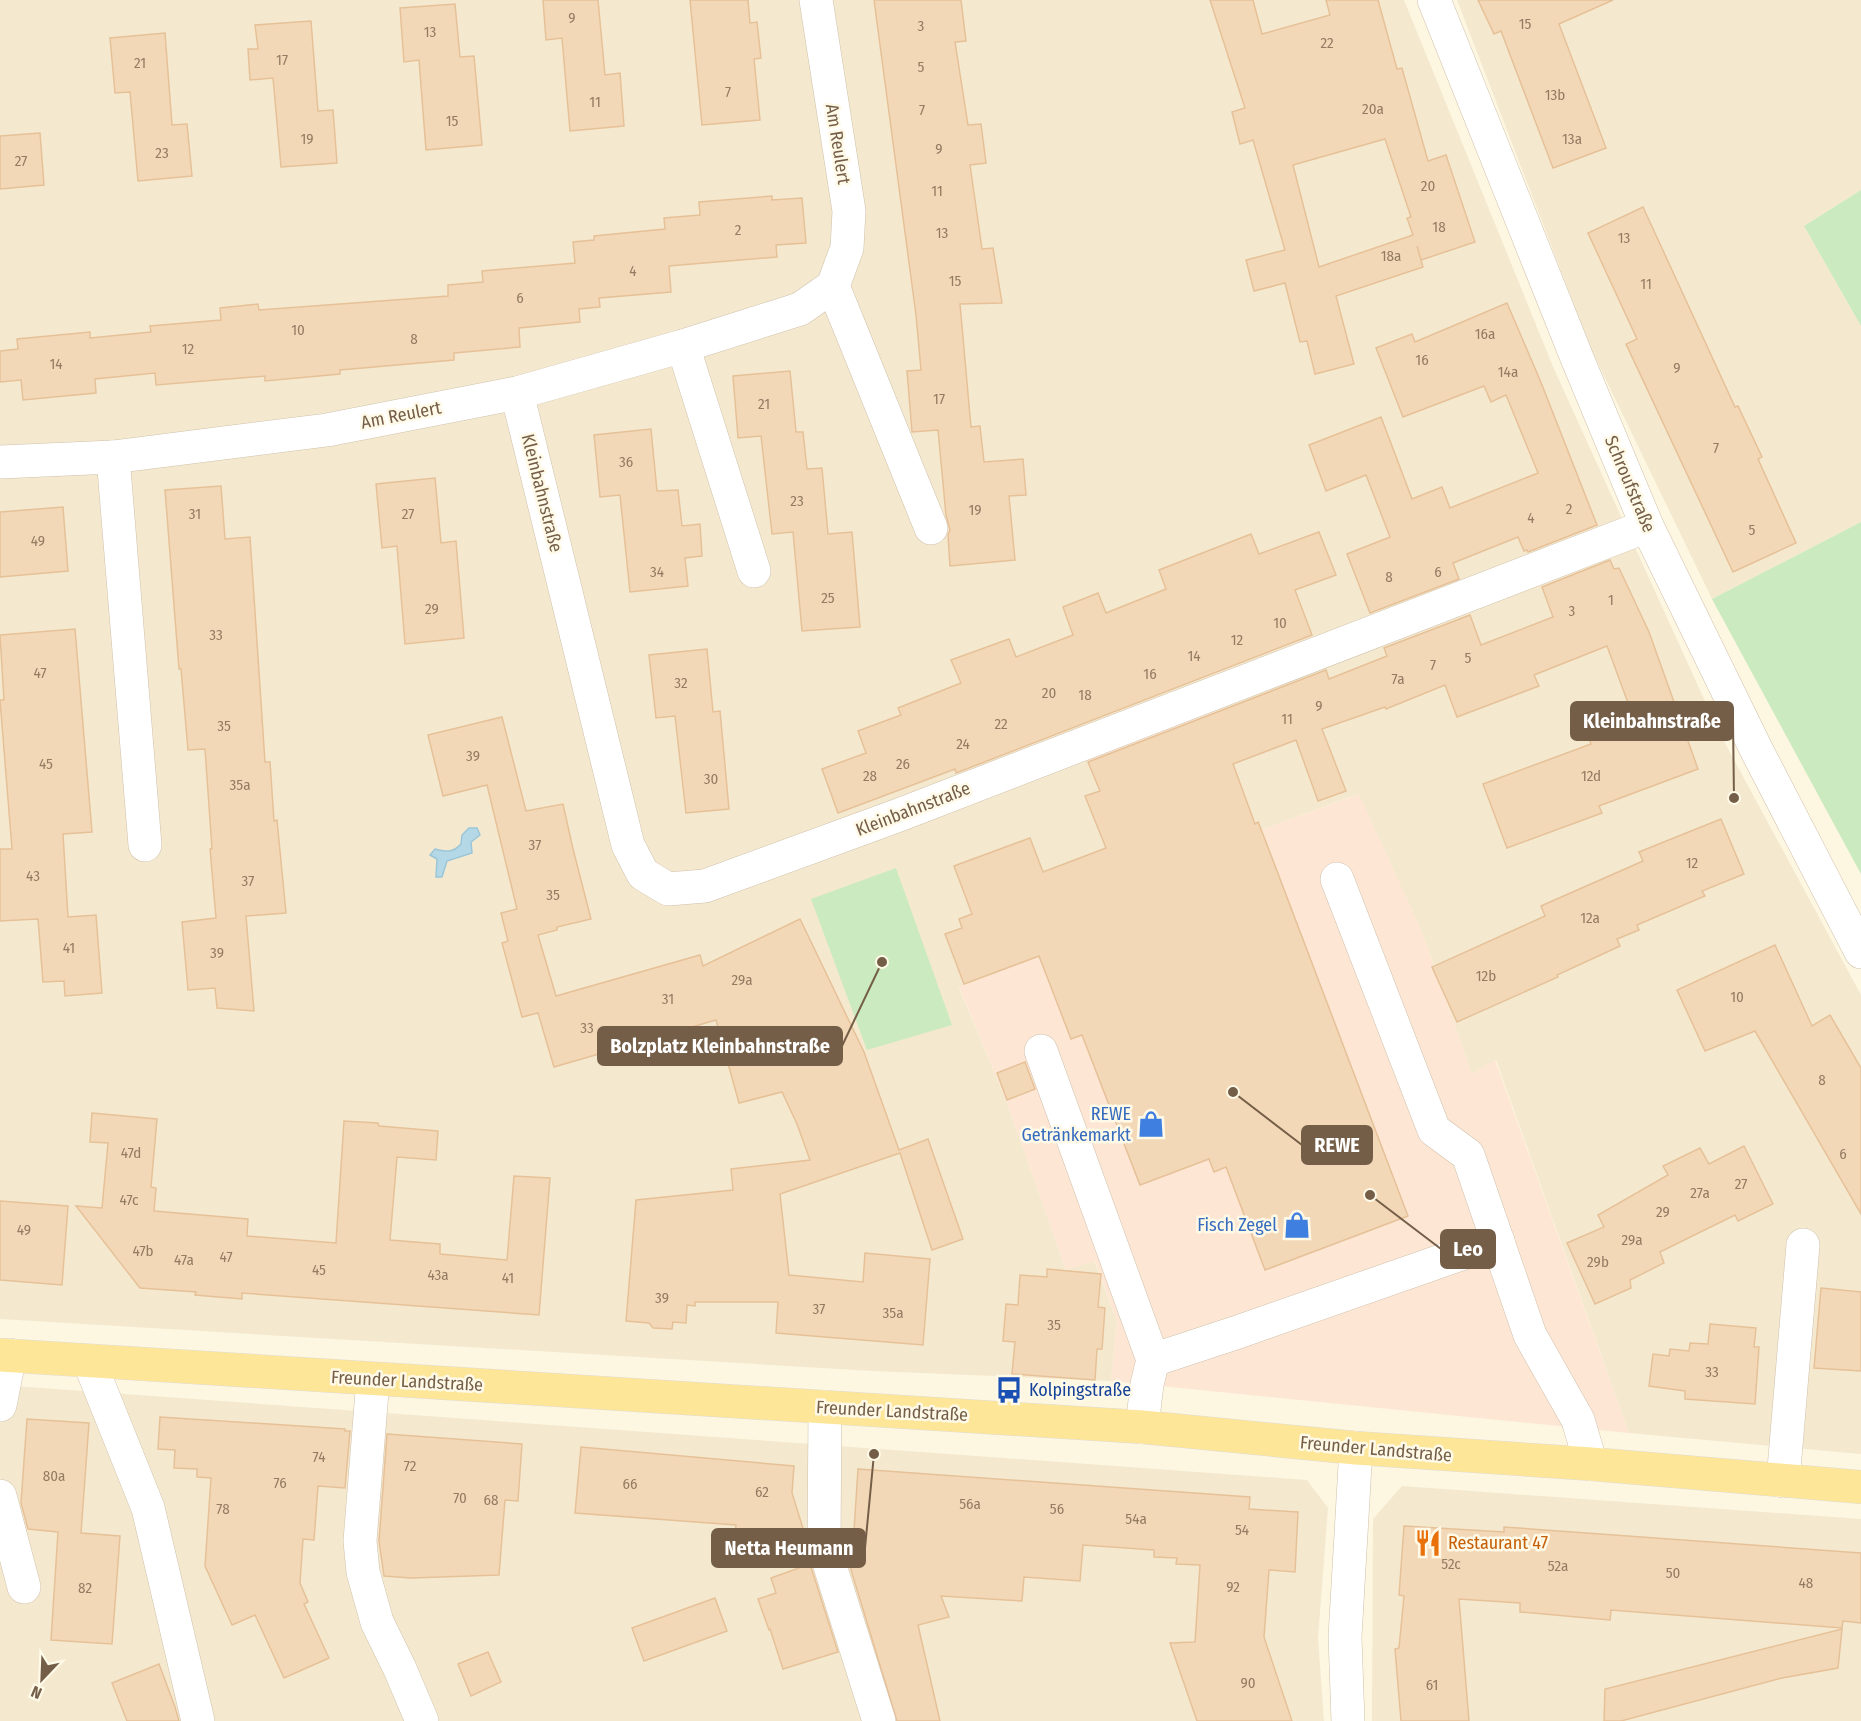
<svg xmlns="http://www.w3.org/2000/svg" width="1861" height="1721" font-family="'Fira Sans Condensed',sans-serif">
<rect width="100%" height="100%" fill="#fdf6e1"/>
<g fill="#f4e9cf">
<path d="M0,0H1404L1554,369L1719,732L1861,995V1454L1629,1433L1496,1060L1472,1074L1422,932L1358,794L1261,830L1255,824L1216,720L1131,872L1051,952L959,988L1006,1100L1066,1270L1094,1260L1117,1322L1111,1381L873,1371L0,1319Z"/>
<path d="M1457,0H1861V190L1804,226L1861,326V522L1712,599L1591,349Z"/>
<path d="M0,1385L1307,1480L1328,1508L1318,1638L1324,1721H0Z"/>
<path d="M1402,1486L1861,1519V1721H1372L1373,1519Z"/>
</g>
<path fill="#fde6d4" d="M1213,712L1255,823L1258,822L1261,830L1359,794L1422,932L1472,1074L1495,1060L1629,1433L1111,1381L1117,1322L1095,1261L1066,1270L1006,1100L959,987L1050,952L1131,871L1088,760Z"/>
<g fill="#cbeabf">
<path d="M1861,190V326L1804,226Z"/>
<path d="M1861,522V874L1712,599Z"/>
<path d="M896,868L952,1025L867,1050L811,899Z"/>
</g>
<path fill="#b5d8e6" stroke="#9bc6d8" stroke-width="1.5" d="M469,828H477L480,835L471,842L472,853L447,861L442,877H436L437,859L430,855L435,849C446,852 453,853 461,844L462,835Z"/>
<g fill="#f3d8b8" stroke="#e6c198" stroke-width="1.5" fill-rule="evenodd">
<path d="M543,0H598L605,75L620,73L624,126L570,131L562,38L546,40Z"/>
<path d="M690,0H748L750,23L757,22L761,58L754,59L760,120L702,125Z"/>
<path d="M874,0H961L966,41L955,42L968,125L981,124L986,163L970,165L982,249L993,248L1002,303L960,304L971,427L980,426L984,462L1023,459L1026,495L1009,496L1015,560L950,566L948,535L950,530L946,515L938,430L912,432L907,371L921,370L916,315Z"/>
<path d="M1210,0H1253L1262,34L1330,15L1326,0H1378L1397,69L1402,68L1428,161L1446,155L1475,242L1421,260L1417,246L1423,267L1336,296L1354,364L1315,374L1307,341L1300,342L1285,283L1254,291L1246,260L1285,250L1253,140L1240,144L1232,112L1245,108ZM1385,139L1411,217L1407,218L1413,235L1319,267L1293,165Z"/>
<path d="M1478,0H1613L1559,24L1606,148L1553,168L1501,31L1494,34Z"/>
<path d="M455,4L460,57L474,56L482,145L426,150L419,60L404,62L400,8Z"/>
<path d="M311,21L318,111L333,110L337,163L281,167L273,78L250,80L248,49H258L255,25Z"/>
<path d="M165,33L172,125L187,124L192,176L138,181L130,92L115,93L110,38Z"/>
<path d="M40,133L44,185L0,189V136Z"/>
<path d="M772,196V200L802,198L806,243L776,245L777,257L669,266L671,292L599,298L600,307L579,309L580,322L519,328L520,347L454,353V360L340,370V374L265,381V376L156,385L155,373L95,379L96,393L23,400L21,380L0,382V351L18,349L17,339L90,332V338L151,332L150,326L221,320L220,308L258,304L259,310L448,296V285L483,282L482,271L575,263L573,242L594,240V236L665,229L664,218L700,215L699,202Z"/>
<path d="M1643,207L1735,407L1738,406L1762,457L1758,459L1796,543L1733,572L1626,344L1637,339L1588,233Z"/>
<path d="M1507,303L1540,380L1597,525L1528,552L1527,550L1524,551L1518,537L1453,563L1459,579L1370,613L1347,554L1390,537L1366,475L1326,491L1309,445L1381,417L1412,499L1442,487L1450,508L1538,473L1506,395L1491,402L1484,386L1403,417L1376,348L1412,334L1415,342Z"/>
<path d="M790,371L796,432H803L807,469L822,468L828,534L852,532L860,627L802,631L793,532L772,534L761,436L738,438L733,376Z"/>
<path d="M651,429L657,491L678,490L682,526L700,524L702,556L685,558L688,586L630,592L620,495L600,497L594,435Z"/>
<path d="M435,478L441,543L456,541L464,638L405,644L397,546L382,548L376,484Z"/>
<path d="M221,486L225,539L250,537L265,762H270L274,821L277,820L286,913L246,916L254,1011L217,1008L215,988L188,990L182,922L216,918L210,849H212L205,749L188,750L181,669H179L165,490Z"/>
<path d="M63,507L68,571L0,577V512Z"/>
<path d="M1319,532L1336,575L1295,590L1312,635L956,773L955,769L838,813L822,769L866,753L858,731L901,715L898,708L961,683L951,660L1009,639L1016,657L1073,635L1063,607L1098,593L1106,613L1166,589L1159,570L1251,534L1259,554Z"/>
<path d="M1610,560L1614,569L1619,568L1649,632L1698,769L1599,806L1602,813L1507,848L1483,784L1591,744L1588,736L1634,719L1607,646L1534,675L1539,686L1457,717L1445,685L1386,709L1385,707L1322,729L1346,791L1318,801L1296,740L1233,764L1255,824L1258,822L1266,842L1408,1216L1265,1270L1226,1167L1214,1172L1209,1159L1140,1185L1082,1035L1071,1039L1039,956L964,984L945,934L962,928L959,919L972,914L954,866L1030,838L1043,872L1106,848L1085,796L1100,791L1088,762L1326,670L1329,679L1387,656L1384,648L1470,615L1481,645L1553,617L1542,587Z"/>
<path d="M75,629L92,832L63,834L68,917L96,915L102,993L65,996L64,981L43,982L38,919L0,921V849H12L0,700H4L0,635Z"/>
<path d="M707,649L713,712L720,711L729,809L686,813L675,716L656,718L649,655Z"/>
<path d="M502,717L526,811L563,804L573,849L591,919L557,927V930L538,935L556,996L700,955L703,966L800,919L864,1052L899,1150L928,1139L963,1239L932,1250L900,1153L780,1194L789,1275L863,1282L865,1253L930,1259L923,1345L776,1333L778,1302H695V1306L687,1305L686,1323L673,1322L672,1329L653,1328L649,1323L626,1321L636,1200L733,1190L731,1169L810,1160L797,1124L782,1092L739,1103L716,1020L554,1067L538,1013L522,1017L502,943L508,941L501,913L517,909L487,785L443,796L428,735Z"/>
<path d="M1721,819L1744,874L1702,891L1705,896L1637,925L1639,930L1617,939L1620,946L1557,975L1558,977L1457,1022L1432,967L1545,916L1541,906L1643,861L1639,852Z"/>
<path d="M1775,945L1812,1026L1830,1015L1861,1068V1214L1755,1031L1705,1051L1677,990Z"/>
<path d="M1025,1062L1035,1089L1007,1100L997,1073Z"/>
<path d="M92,1113L157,1119L151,1187L156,1188L154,1211L248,1219L247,1236L336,1243L344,1121L378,1123L379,1126L438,1131L436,1160L397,1157L390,1240L440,1244V1254L507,1260L514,1176L550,1178L539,1315L242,1293V1299L195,1295L196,1292L140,1288L76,1206L102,1208L108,1143L90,1142Z"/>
<path d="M1744,1146L1773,1204L1738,1221L1735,1215L1660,1252L1664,1263L1630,1280L1631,1288L1595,1304L1567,1243L1604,1227L1598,1215L1668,1175L1663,1166L1700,1148L1709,1164Z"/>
<path d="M0,1201L68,1206L62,1285L0,1280Z"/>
<path d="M1047,1269L1101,1274L1098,1307L1105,1308L1102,1349H1097L1095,1380L1012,1374L1015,1342L1003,1341L1006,1304L1018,1305L1020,1275L1047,1277Z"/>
<path d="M1821,1288L1861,1292V1371L1814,1368Z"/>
<path d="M1710,1324L1756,1328L1754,1347H1759L1755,1404L1685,1399V1391L1649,1386L1653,1354L1669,1356L1670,1349L1689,1351L1690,1343L1708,1344Z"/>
<path d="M160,1417L345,1429V1431H350L345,1488L318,1486L314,1540L303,1539L300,1583L308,1602L304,1604L329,1658L284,1678L255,1615L232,1625L205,1566L211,1478L197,1477V1469L174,1468L175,1450L158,1449Z"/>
<path d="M27,1419L89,1423L81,1533L120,1536L112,1644L51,1640L58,1532L28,1529L21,1503Z"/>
<path d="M387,1434L522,1444L518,1501L505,1500L499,1575L411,1578L384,1576L379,1541Z"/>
<path d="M581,1447L794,1466L792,1493L805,1535V1542L735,1535L736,1525L575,1513Z"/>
<path d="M858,1469L1250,1497L1249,1509L1298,1512L1295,1572L1269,1570L1264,1637L1292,1721H1197L1170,1643L1195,1642L1200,1565L1176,1564L1177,1558L1154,1557V1550L1083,1545L1080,1581L1024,1577L1022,1601L941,1596L949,1617L918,1625L940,1721H897L851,1570L853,1548L857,1546H853Z"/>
<path d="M1404,1526L1504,1532V1527L1861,1553V1623L1843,1621L1842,1628L1611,1610L1610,1620L1520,1612V1603L1459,1599L1469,1721H1401L1395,1649L1399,1648L1404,1596L1399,1595Z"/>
<path d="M810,1564L838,1652L783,1669L770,1629L769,1630L758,1599L776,1593L771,1578Z"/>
<path d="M715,1598L727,1631L644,1661L632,1628Z"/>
<path d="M1842,1629L1838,1668L1782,1678L1621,1721H1604L1605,1689Z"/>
<path d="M488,1652L501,1682L471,1696L458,1664Z"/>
<path d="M159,1664L175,1707L179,1721H127L112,1683Z"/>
</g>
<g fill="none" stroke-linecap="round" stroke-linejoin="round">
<defs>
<g id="minor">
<path d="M1434,0L1577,358L1647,526L1756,749L1861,952"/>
<path d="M833,286L931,528"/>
<path d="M683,346L754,571"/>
<path d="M517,393L628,845L643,874L668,889L705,886L899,815L1647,526"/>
<path d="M113,457L145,845"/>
<path d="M0,462L113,457L327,430L517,393L683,346L800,309L833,286L847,248L849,211L816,0"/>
<path d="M1337,879L1434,1130L1468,1155L1530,1335L1578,1420L1591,1464"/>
<path d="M1041,1051L1153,1360L1147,1384L1142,1427"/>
<path d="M1153,1360L1238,1332L1498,1241"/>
<path d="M89,1361L148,1508L198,1721"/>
<path d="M373,1379L360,1541L363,1572L377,1622L400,1669L422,1721"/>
<path d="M0,1405L10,1355"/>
<path d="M825,1407L824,1547L879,1721"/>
<path d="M1783,1481L1803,1245"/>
<path d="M0,1496L24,1587"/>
<path d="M1348,1721L1345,1637L1356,1448"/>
</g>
<path id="major" d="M0,1355L1142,1427L1356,1448L1591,1464L1861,1487"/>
</defs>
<use href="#minor" stroke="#d0c1ab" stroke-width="34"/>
<use href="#major" stroke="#e0dcd7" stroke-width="34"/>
<use href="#minor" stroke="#fff" stroke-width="33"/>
<use href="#major" stroke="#fde697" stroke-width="33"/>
</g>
<defs>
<symbol id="shop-bare" viewBox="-9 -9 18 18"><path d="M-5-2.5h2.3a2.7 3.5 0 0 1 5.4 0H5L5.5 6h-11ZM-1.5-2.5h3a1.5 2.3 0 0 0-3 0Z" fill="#3f7fe0" stroke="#fff9e8" stroke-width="2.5" paint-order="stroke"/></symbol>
<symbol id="bus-bare" viewBox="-9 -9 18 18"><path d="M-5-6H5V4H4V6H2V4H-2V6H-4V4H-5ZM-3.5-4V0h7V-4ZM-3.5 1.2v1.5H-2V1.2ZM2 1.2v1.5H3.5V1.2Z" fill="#1a4fb4" stroke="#fff9e8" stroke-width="2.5" paint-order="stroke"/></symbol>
<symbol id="restaurant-bare" viewBox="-9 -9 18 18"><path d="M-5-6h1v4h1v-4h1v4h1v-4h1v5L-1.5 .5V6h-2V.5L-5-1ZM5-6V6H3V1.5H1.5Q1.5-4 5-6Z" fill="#e8710a" stroke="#fff9e8" stroke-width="2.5" paint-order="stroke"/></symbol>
</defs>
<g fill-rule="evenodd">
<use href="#shop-bare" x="1132" y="1105" width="38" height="38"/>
<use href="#shop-bare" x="1278" y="1206" width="38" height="38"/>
<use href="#bus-bare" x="990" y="1371" width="38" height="38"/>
<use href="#restaurant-bare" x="1409" y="1524" width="38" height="38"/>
</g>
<g text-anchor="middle" stroke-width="5" stroke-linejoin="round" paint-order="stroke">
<g font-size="15" fill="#947c63">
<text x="572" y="23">9</text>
<text x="1525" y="29">15</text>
<text x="921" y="31">3</text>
<text x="430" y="37">13</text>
<text x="1327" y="48">22</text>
<text x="282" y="65">17</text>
<text x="140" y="68">21</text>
<text x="921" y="72">5</text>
<text x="728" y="97">7</text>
<text x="1555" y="100">13b</text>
<text x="595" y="107">11</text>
<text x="1373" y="114">20a</text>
<text x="922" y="115">7</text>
<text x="452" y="126">15</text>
<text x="307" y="144">19</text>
<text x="1572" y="144">13a</text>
<text x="939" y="154">9</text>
<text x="162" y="158">23</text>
<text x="21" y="166">27</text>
<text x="1428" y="191">20</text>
<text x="937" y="196">11</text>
<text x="1439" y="232">18</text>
<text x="738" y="235">2</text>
<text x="942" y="238">13</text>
<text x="1624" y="243">13</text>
<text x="1391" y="261">18a</text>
<text x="633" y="276">4</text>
<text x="955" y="286">15</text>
<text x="1646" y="289">11</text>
<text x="520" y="303">6</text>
<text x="298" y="335">10</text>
<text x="1485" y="339">16a</text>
<text x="414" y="344">8</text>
<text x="188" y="354">12</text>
<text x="1422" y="365">16</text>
<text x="56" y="369">14</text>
<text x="1677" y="373">9</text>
<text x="1508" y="377">14a</text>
<text x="939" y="404">17</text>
<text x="764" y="409">21</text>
<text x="1716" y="453">7</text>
<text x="626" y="467">36</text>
<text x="797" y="506">23</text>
<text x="1569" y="514">2</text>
<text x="975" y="515">19</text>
<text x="195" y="519">31</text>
<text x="408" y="519">27</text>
<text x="1531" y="523">4</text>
<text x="1752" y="535">5</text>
<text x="38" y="546">49</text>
<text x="657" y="577">34</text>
<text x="1438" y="577">6</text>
<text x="1389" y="582">8</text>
<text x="828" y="603">25</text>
<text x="1611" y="605">1</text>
<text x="432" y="614">29</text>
<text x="1572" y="616">3</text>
<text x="1280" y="628">10</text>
<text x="216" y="640">33</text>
<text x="1237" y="645">12</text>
<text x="1194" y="661">14</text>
<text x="1468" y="663">5</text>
<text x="1433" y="670">7</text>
<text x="40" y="678">47</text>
<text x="1150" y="679">16</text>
<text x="1398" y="684">7a</text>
<text x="681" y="688">32</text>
<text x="1049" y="698">20</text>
<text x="1085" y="700">18</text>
<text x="1319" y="711">9</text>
<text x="1287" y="724">11</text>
<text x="1001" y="729">22</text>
<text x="224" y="731">35</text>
<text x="963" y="749">24</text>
<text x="473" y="761">39</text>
<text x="46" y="769">45</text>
<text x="903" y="769">26</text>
<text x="870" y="781">28</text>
<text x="1591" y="781">12d</text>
<text x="711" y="784">30</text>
<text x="240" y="790">35a</text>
<text x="535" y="850">37</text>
<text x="1692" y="868">12</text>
<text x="33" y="881">43</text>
<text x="248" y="886">37</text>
<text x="553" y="900">35</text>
<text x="1590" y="923">12a</text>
<text x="69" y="953">41</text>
<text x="217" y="958">39</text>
<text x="1486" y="981">12b</text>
<text x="742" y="985">29a</text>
<text x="1737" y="1002">10</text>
<text x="668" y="1004">31</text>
<text x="587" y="1033">33</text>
<text x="1822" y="1085">8</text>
<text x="131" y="1158">47d</text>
<text x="1843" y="1159">6</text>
<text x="1741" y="1189">27</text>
<text x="1700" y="1198">27a</text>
<text x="129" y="1205">47c</text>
<text x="1663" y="1217">29</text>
<text x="24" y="1235">49</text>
<text x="1632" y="1245">29a</text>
<text x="143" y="1256">47b</text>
<text x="226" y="1262">47</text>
<text x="184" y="1265">47a</text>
<text x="1598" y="1267">29b</text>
<text x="319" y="1275">45</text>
<text x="438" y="1280">43a</text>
<text x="508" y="1283">41</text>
<text x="662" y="1303">39</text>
<text x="819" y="1314">37</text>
<text x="893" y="1318">35a</text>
<text x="1054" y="1330">35</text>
<text x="1712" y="1377">33</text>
<text x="319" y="1462">74</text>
<text x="410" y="1471">72</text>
<text x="54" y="1481">80a</text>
<text x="280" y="1488">76</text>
<text x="630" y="1489">66</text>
<text x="762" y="1497">62</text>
<text x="460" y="1503">70</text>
<text x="491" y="1505">68</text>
<text x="970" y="1509">56a</text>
<text x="223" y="1514">78</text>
<text x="1057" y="1514">56</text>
<text x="1136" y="1524">54a</text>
<text x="1242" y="1535">54</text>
<text x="1451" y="1569">52c</text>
<text x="1558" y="1571">52a</text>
<text x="1673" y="1578">50</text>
<text x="1806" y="1588">48</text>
<text x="1233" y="1592">92</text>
<text x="85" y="1593">82</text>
<text x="1248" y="1688">90</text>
<text x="1432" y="1690">61</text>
</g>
<g font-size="18" fill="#745e47" stroke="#fff9e8">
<text transform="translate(838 144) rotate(81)" y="6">Am Reulert</text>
<text transform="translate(401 415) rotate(-11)" y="6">Am Reulert</text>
<text transform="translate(1630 484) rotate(67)" y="6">Schroufstraße</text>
<text transform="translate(542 493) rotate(76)" y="6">Kleinbahnstraße</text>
<text transform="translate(913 809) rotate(-21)" y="6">Kleinbahnstraße</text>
<text transform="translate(407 1381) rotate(3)" y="6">Freunder Landstraße</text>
<text transform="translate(892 1411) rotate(3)" y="6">Freunder Landstraße</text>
<text transform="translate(1376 1449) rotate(5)" y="6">Freunder Landstraße</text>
</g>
<g font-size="18" fill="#366cbe" stroke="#fff9e8" text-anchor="end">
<text x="1131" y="1120">REWE<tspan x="1131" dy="21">Getränkemarkt</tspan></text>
<text x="1277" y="1231">Fisch Zegel</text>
</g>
<g font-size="18" fill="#164399" stroke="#fff9e8" text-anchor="start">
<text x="1029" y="1396">Kolpingstraße</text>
</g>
<g font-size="18" fill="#c56008" stroke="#fff9e8" text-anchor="start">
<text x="1448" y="1549">Restaurant 47</text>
</g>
</g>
<path fill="none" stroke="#745e47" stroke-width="2" d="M1734 798L1733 721M882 962L842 1046M1233 1092L1302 1145M1370 1195L1441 1249M874 1454L865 1548"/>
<g fill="#745e47" stroke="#fff9e8" stroke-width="2">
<circle cx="1734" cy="798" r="6"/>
<circle cx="882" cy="962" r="6"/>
<circle cx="1233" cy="1092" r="6"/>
<circle cx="1370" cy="1195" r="6"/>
<circle cx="874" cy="1454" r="6"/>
</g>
<g fill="#745e47" stroke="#745e47" stroke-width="2">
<rect x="1571" y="702" width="162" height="38" rx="6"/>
<rect x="598" y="1027" width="244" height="38" rx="6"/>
<rect x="1302" y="1126" width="70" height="38" rx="6"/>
<rect x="1441" y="1230" width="54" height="38" rx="6"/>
<rect x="712" y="1529" width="153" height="38" rx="6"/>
</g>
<g font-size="20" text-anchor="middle" font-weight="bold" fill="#fff">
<text x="1652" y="728">Kleinbahnstraße</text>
<text x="720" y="1053">Bolzplatz Kleinbahnstraße</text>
<text x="1337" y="1152">REWE</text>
<text x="1468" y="1256">Leo</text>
<text x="789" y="1555">Netta Heumann</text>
</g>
<g transform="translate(42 1679) rotate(203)" stroke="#fff9e8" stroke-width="4.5" paint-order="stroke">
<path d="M0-4.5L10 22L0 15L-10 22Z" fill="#745e47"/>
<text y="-9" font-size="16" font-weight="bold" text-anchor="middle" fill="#745e47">N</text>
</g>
</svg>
